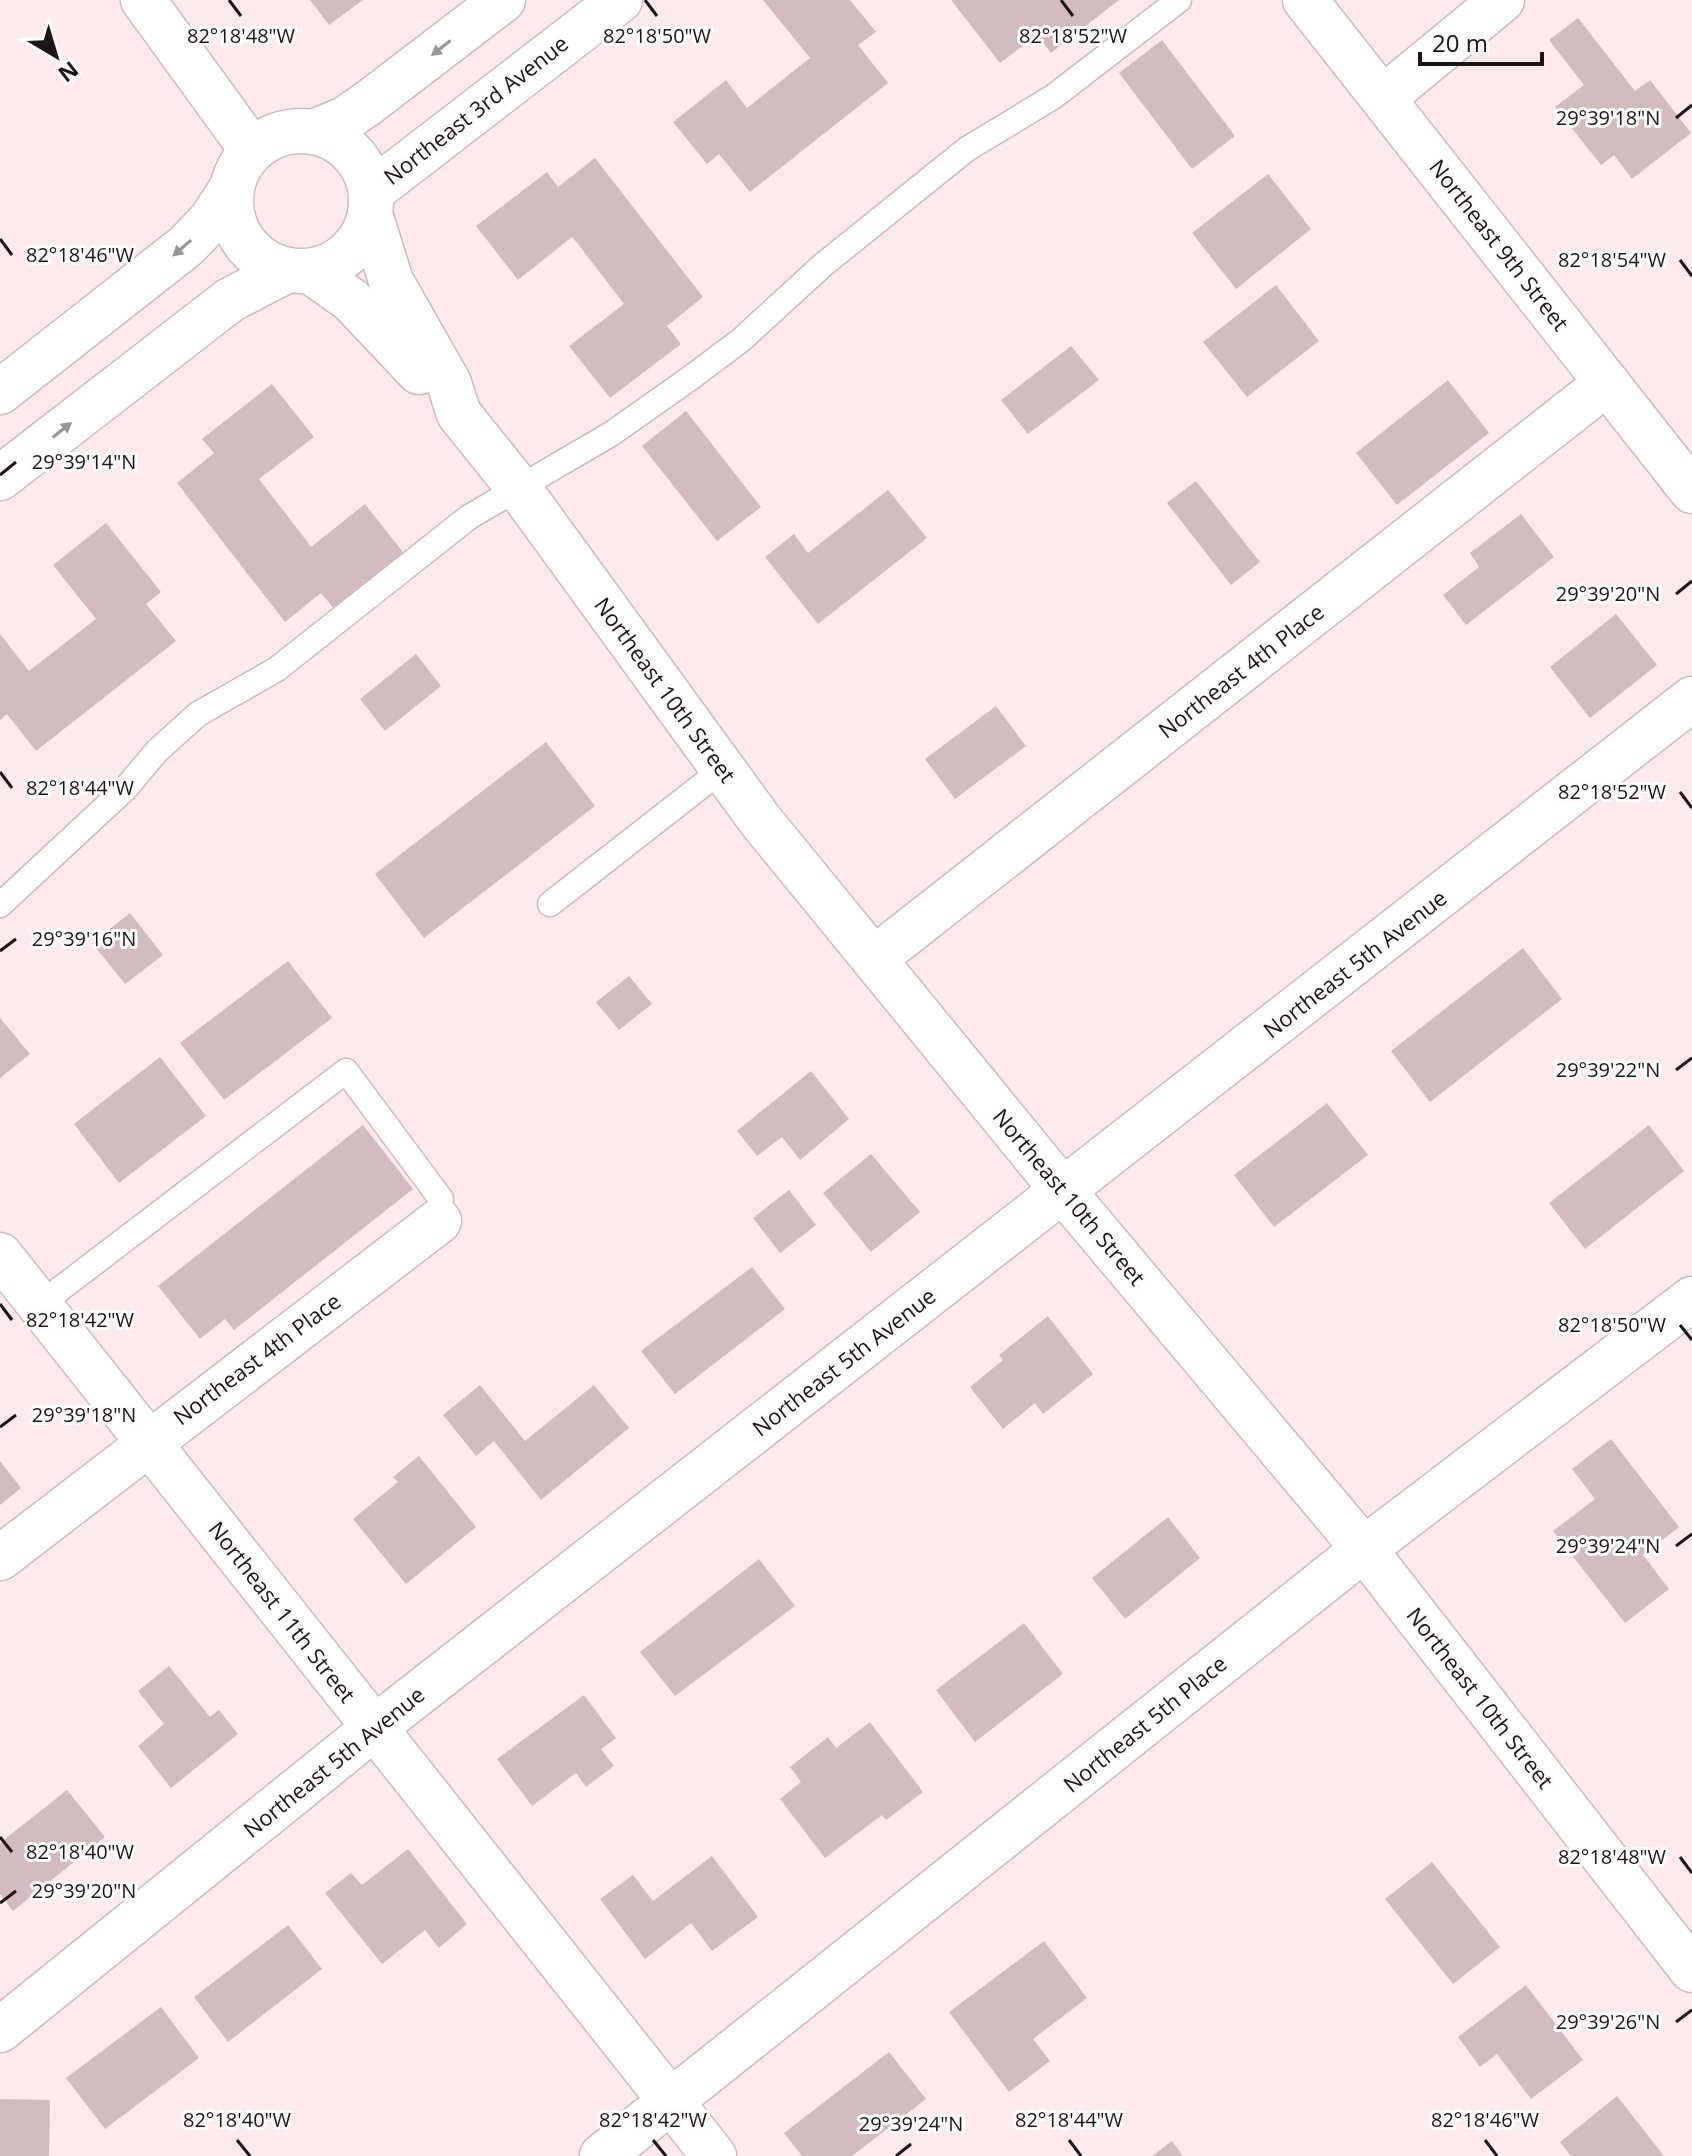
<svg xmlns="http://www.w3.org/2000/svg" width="1692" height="2156" font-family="'Open Sans',sans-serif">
<rect width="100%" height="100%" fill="#fdeaec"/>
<g fill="#d2bbbd">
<path d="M310,0H363L329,25Z"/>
<path d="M763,0H850L876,32L858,45L888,83L750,192L719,154L707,164L673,122L726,80L747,108L810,58Z"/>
<path d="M951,0H1119L1051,53L1037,35L1000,63Z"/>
<path d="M1578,18L1635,91L1650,80L1691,133L1632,179L1614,155L1601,165L1555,107L1584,85L1549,40Z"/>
<path d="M1162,40L1235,136L1192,169L1119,73Z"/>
<path d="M595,158L703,297L667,326L681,344L610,398L569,346L624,304L578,244L572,237L518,280L476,226L547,172L558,187Z"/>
<path d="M1268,174L1311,229L1236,289L1192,233Z"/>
<path d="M1276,285L1319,341L1247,397L1203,342Z"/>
<path d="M1071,346L1099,380L1028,434L1001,400Z"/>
<path d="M1448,380L1489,433L1397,505L1356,453Z"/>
<path d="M272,384L314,437L259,479L306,540L311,547L365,504L406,556L336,611L321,593L285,622L177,483L214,453L202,439Z"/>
<path d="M686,411L761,507L717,541L642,446Z"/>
<path d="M1196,481L1260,562L1231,585L1167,503Z"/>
<path d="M888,490L927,538L818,624L765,557L794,534L808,553Z"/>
<path d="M1521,514L1554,557L1466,625L1443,595L1479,567L1470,553Z"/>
<path d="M106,523L161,592L146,604L176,641L36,751L7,714L0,720V634L29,671L96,619L53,565Z"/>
<path d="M1616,614L1657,665L1590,718L1550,667Z"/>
<path d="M416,654L441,686L385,731L360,699Z"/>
<path d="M996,706L1026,746L955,799L925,759Z"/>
<path d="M546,742L595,806L424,938L375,874Z"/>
<path d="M130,913L163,955L125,984L92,943Z"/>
<path d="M1523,948L1562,999L1430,1102L1391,1051Z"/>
<path d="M288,961L332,1018L224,1100L180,1043Z"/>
<path d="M629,976L652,1004L619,1030L596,1002Z"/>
<path d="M0,1018L30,1054L0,1078Z"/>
<path d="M160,1057L206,1116L119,1183L74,1124Z"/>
<path d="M811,1071L849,1119L800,1160L782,1137L757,1156L737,1131Z"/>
<path d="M1327,1103L1368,1155L1274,1227L1234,1175Z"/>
<path d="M363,1125L413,1189L234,1330L225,1319L200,1339L158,1286Z"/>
<path d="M1649,1125L1684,1171L1585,1249L1549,1203Z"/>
<path d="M871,1154L920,1212L871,1252L823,1193Z"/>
<path d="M789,1190L816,1225L780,1253L753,1218Z"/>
<path d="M752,1267L785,1309L675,1394L641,1351Z"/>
<path d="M1048,1316L1093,1374L1043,1414L1035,1403L1003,1429L970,1387L1003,1360L999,1355Z"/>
<path d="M480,1385L525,1441L594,1385L629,1428L541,1500L494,1441L476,1456L443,1415Z"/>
<path d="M1611,1439L1679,1527L1643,1555L1669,1589L1625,1623L1553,1531L1595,1499L1572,1469Z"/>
<path d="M419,1456L476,1527L406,1584L353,1519L398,1482L393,1477Z"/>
<path d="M0,1461L21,1488L0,1505Z"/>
<path d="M1168,1517L1200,1558L1125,1619L1092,1578Z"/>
<path d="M759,1559L795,1606L675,1696L640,1652Z"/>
<path d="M1024,1623L1063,1674L975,1742L936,1690Z"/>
<path d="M169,1666L210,1717L219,1710L238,1734L171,1788L138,1746L164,1724L138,1691Z"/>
<path d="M584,1695L616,1738L601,1749L614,1766L586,1787L576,1773L532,1806L497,1759Z"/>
<path d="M870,1722L923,1792L886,1820L882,1815L825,1858L780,1799L801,1782L790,1767L828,1737L836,1748Z"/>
<path d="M67,1790L105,1837L13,1911L0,1894V1843Z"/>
<path d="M408,1849L467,1924L439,1948L425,1930L382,1964L325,1893L351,1873L362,1885Z"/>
<path d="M712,1856L758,1917L712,1951L691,1923L645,1959L600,1899L633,1875L653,1901Z"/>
<path d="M1432,1862L1500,1947L1453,1984L1385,1899Z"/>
<path d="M288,1925L322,1969L228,2042L194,1997Z"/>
<path d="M1044,1941L1087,1998L1033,2039L1050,2061L1009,2092L949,2012Z"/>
<path d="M1526,1985L1583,2060L1531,2099L1497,2054L1480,2067L1458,2037Z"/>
<path d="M161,2007L199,2058L105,2129L66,2078Z"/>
<path d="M889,2052L926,2099L852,2156H802L784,2133Z"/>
<path d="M1617,2096L1664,2156H1571L1560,2142Z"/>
<path d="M0,2099L50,2100L49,2156H0Z"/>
<path d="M1172,2141L1183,2156H1152Z"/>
</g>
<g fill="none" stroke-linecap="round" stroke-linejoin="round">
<defs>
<g id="lane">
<path d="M550,904L723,769"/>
<path d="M0,905L125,789L157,751L198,714L277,669L469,517L611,434L689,379L741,340L824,264L967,149L1053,97L1179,0"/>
<path d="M39,1305L346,1071L441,1199L439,1221"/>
</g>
<g id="street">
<path d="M143,0L252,150"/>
<path d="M1383,98L1502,0"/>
<circle cx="301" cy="201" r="70"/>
<path d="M314,132L345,119L367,104L503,0"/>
<path d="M371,192L620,0"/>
<path d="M370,214L391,281L449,383L459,414L520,490L760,820L1064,1192L1364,1549L1692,1970"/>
<path d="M310,271L351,300L419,372"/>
<path d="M0,392L186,246L211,220L231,189"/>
<path d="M0,478L230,300L288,270"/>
<path d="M875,958L1607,383"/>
<path d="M0,1255L714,2156"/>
<path d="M0,1558L439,1221"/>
<path d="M0,2030L374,1728L1692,699"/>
<path d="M602,2156L1364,1549L1692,1299"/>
</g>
<path id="secondary" d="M1305,0L1692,491"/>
</defs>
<use href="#lane" stroke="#d1b9bc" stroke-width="27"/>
<use href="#street" stroke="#d1b9bc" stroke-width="47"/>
<use href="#secondary" stroke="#d1b9bc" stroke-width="47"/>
<use href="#lane" stroke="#fff" stroke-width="24"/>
<use href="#street" stroke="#fff" stroke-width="44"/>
<use href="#secondary" stroke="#fff" stroke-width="44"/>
</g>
<defs><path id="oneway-solid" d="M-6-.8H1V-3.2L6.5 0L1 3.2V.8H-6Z" transform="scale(2)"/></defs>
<g fill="#999596">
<use href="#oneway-solid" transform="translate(441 48) rotate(142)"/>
<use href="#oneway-solid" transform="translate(182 248) rotate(139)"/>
<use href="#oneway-solid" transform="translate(62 430) rotate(-38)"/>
</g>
<path fill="none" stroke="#1c1415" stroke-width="3" d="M229,0L241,16M645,0L657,16M1061,0L1073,16M1676,118L1692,105M0,239L12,255M1680,260L1692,276M0,475L16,462M1676,594L1692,581M0,772L12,788M1680,792L1692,808M0,951L16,939M1676,1070L1692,1058M0,1304L12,1320M1680,1325L1692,1340M0,1427L16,1415M1676,1546L1692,1534M0,1837L12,1852M1680,1857L1692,1873M0,1903L16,1891M1676,2022L1692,2010M237,2140L250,2156M653,2140L666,2156M1069,2140L1081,2156M1485,2140L1497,2156M896,2156L911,2144"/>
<g text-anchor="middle" stroke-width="6" stroke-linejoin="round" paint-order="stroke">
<g font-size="22" fill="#1c1415" stroke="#fcfcfc">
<text transform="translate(476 110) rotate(-38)" y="8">Northeast 3rd Avenue</text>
<text transform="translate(1499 245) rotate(52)" y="8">Northeast 9th Street</text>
<text transform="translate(1241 671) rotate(-38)" y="8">Northeast 4th Place</text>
<text transform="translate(665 690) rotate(54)" y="8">Northeast 10th Street</text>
<text transform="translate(1355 964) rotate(-38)" y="8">Northeast 5th Avenue</text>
<text transform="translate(1069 1197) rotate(50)" y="8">Northeast 10th Street</text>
<text transform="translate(257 1359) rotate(-37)" y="8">Northeast 4th Place</text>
<text transform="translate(844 1362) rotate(-38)" y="8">Northeast 5th Avenue</text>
<text transform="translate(282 1612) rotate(52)" y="8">Northeast 11th Street</text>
<text transform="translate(1480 1698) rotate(52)" y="8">Northeast 10th Street</text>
<text transform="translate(1145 1724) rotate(-39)" y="8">Northeast 5th Place</text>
<text transform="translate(334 1762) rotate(-39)" y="8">Northeast 5th Avenue</text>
</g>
</g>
<g font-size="20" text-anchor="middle" fill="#1c1415" stroke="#fcfcfc" stroke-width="6" stroke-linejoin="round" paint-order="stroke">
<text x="241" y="43">82°18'48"W</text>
<text x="657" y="43">82°18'50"W</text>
<text x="1073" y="43">82°18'52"W</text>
<text x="1608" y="125">29°39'18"N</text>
<text x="80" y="262">82°18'46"W</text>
<text x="1612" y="267">82°18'54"W</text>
<text x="84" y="469">29°39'14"N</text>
<text x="1608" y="601">29°39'20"N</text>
<text x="80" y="795">82°18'44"W</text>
<text x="1612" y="799">82°18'52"W</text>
<text x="84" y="946">29°39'16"N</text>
<text x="1608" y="1077">29°39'22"N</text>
<text x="80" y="1327">82°18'42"W</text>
<text x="1612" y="1332">82°18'50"W</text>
<text x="84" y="1422">29°39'18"N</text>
<text x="1608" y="1553">29°39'24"N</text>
<text x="80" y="1859">82°18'40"W</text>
<text x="1612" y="1864">82°18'48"W</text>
<text x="84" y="1898">29°39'20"N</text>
<text x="1608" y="2029">29°39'26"N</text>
<text x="237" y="2127">82°18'40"W</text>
<text x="653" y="2127">82°18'42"W</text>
<text x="1069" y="2127">82°18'44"W</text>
<text x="1485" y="2127">82°18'46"W</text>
<text x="911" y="2131">29°39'24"N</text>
</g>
<g transform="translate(56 56) rotate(142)" stroke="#fcfcfc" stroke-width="6" paint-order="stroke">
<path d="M0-6L14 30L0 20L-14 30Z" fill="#1c1415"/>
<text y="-12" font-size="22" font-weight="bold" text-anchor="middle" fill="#1c1415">N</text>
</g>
<path d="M1420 52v12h122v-12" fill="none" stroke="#1c1415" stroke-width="4"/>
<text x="1432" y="52" font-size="24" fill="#1c1415" stroke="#fcfcfc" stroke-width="6" paint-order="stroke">20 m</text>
</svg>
